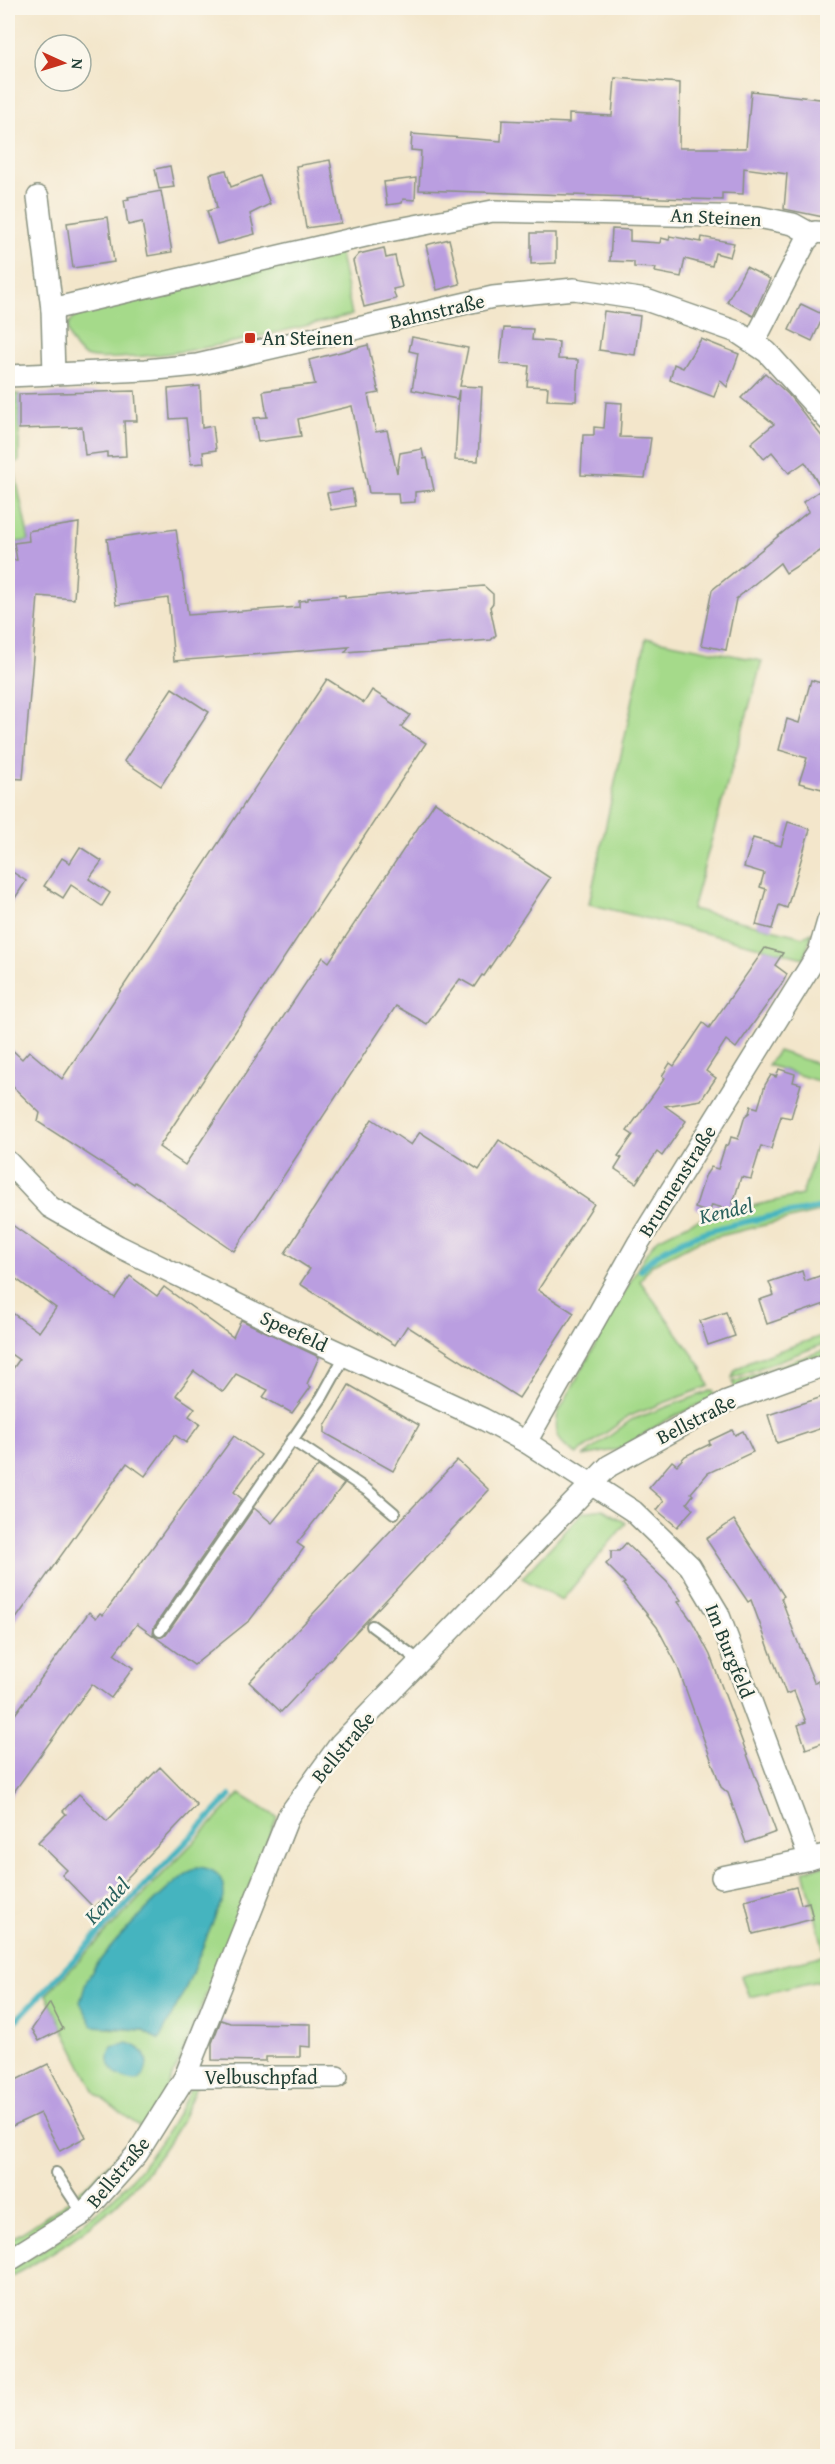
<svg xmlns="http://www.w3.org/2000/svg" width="835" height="2464" font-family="'Gentium Book Plus',serif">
<rect width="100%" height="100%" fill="#fbf7ec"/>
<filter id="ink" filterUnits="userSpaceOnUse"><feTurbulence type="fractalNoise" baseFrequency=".0167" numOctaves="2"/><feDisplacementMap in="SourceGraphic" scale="12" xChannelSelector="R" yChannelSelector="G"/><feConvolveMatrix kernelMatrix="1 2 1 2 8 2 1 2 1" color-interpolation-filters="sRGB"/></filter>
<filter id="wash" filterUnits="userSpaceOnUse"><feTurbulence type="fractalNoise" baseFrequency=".008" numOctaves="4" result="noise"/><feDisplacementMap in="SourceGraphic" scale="24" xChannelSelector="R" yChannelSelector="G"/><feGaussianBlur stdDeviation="1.35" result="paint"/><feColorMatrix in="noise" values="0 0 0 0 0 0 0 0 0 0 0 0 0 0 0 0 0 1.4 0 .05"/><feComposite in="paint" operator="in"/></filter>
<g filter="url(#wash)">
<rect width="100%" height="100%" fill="#f3e6cb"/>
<g fill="#a5da8a" stroke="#628c5f" stroke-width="1.5" fill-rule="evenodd">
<path d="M339,249L352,315C275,332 196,355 117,358C107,358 95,360 85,356C76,352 66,336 68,326C70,319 75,316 81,314L80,310Z"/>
<path d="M8,394H19V461L13,463L29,541L14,542L8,505Z"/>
<path d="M646,638L762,661L692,909L803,937L812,933L804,958L589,904Z"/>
<path d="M778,1051L827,1067V1084L768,1065Z"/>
<path d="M827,1115V1210L699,1241L651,1265L640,1281L701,1366L709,1386L629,1416L577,1454C559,1444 553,1434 558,1413L645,1255L656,1240L692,1222L720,1213L802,1195Z"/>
<path d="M827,1334V1343L732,1378L735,1370L750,1361Z"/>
<path d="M827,1349V1355L735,1389L733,1382Z"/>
<path d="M713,1390L715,1397L665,1421L620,1449L583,1456L631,1420Z"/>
<path d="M603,1509L626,1523L562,1600L522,1578L583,1512Z"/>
<path d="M240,1794L277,1817L177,2067L146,2131L98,2186L49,2226L8,2250V2241C62,2209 102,2177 140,2127L96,2094L46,1995ZM224,1895L185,1990L158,2039L142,2030L105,2028Z"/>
<path d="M827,1865V1979L749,1997L741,1976L825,1955L804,1870Z"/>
<path d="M194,2080H199C192,2095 186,2112 178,2127C137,2197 78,2241 8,2278V2270C96,2223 153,2173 194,2080Z"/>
</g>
<g fill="#45b4bf" stroke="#32787a" stroke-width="1.5">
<path d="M197,1867C216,1868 224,1877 224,1895L185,1990L159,2040L142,2030L93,2026L80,2002C83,1995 84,1987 87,1980C102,1951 169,1883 197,1867Z"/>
<path d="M128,2043C147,2048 154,2068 137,2081C118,2080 102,2067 112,2047Z"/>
</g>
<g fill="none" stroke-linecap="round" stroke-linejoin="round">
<g stroke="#45b4bf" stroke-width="6">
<path d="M641,1270C673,1227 776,1217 828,1206"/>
<path d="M8,2029L230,1796"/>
</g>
</g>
<g id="blocks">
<g fill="#ba9ee0">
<path d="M615,78L680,83L679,148H746L751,91L828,100V218L784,209L787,174L744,168L743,194L722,193V200L419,190L421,151L411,150L412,134L501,141L502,120L569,123V114L612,116Z"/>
<path d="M330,160L341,223L306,228L296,166Z"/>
<path d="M170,166L174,187L159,189L155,169Z"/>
<path d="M226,170L231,187L260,176L270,204L250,214L255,234L217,244L207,211L217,208L210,174Z"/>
<path d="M416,178L415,200L403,199L402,203L387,205L384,182Z"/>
<path d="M161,191L172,252L148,256L142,222L128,225L124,200L129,199L128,197Z"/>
<path d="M108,217L114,262L73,268L67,223Z"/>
<path d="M612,229L630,230V241L660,243L661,238L669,240L670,236L701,242L702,237L734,243L730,257L715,253L712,266L685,259L681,277L655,272L656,268L634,267V262L610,261Z"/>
<path d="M531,233H556V263L531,264Z"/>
<path d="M449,239L460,284L437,290L426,245Z"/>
<path d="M384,248L386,258L395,256L402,287L393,289L396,299L364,307L353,261L359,254Z"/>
<path d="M746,267L770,279L753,316L727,302Z"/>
<path d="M801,304L824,315L812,341L789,330Z"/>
<path d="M604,311L640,316L635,355L599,350Z"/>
<path d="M504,328L533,329L532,340L559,342L558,359L578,360L576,401L547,400L548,387L527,386L529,366L500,364Z"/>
<path d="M412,337L468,348L460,386L482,387L478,461L455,460L459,390L457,399L412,390L418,353L409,351Z"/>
<path d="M701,339L739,354L727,387L720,380L714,397L670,380L674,364L683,368Z"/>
<path d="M368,345L379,393L368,395L376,432L387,430L397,473L400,453L422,449L424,459L427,458L434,490L415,492V502L399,503L398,493H369L352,406L298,419L301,436L258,442L254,418L267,417L263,391L315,384L309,360Z"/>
<path d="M765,373L788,394L828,444V546L786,573L780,563L736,599L726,650L701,645L712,590L809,511L803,502L822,489L805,462L789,473L772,452L764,459L751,443L774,424L741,398Z"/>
<path d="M200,386L202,428L213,426L216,450L203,452L204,463L191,464L186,418L170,419L168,389Z"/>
<path d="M135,391L137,421H124L126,456L107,457V452L85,455L82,427L19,429V394Z"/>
<path d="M606,402L622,403L620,437L651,438L645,478L581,475L583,435H594V427L604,428Z"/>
<path d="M352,489L355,506L331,510L327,493Z"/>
<path d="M79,523L74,599L38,596L23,779L8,778V560H17L14,543L29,541L28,531Z"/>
<path d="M176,529L188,615L299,607V601L308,600V598L345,595V598L484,586L493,594V603L490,607L496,635L491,640L345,652L349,647L174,661L168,598L116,605L107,539Z"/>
<path d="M327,679L364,703L372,690L410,715L401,727L426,743L159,1147L185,1165L323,957L329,962L435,802L550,878L484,976L482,975L474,987L460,979L427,1024L396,1006L234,1251L135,1182L134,1184L38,1122L40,1113L8,1082V1046L22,1059L29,1051L62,1079Z"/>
<path d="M811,680L828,685V770L822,789L799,783L807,758L779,750L787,719L799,723Z"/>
<path d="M172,688L209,712L161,786L124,761Z"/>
<path d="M788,822L810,829L787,908L779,905L772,929L756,925L766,889L760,887L764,873L744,867L753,838L781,846Z"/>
<path d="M80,847L102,861L89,879L110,893L102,906L71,885L63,898L44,886L62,858L70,863Z"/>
<path d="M8,869L26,881L8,909Z"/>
<path d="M765,948L783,953L775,965L787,974L783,982L736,1048L726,1040L706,1071L716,1078L701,1100L665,1106L686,1121L662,1156L657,1152L636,1183L615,1169L622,1158L618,1156L633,1135L627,1131L665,1078L662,1076L670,1063L674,1066L703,1023L709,1028Z"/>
<path d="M779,1069L795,1074L793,1082L801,1084L791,1118L781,1116L771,1149L761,1146L751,1179L741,1177L731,1210L712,1205L709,1213L695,1208L705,1176L711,1167L718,1169L725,1146L729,1144L731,1137L738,1139L745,1116L749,1113L751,1106L758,1108L765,1085L771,1075L776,1077Z"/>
<path d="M372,1119L411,1145L420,1132L479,1170L499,1140L594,1204L538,1290L574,1313L519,1398L407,1326L395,1345L300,1284L310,1269L285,1253Z"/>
<path d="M8,1222L115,1298L130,1276L157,1296L164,1287L233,1337L241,1320L319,1357L307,1384L311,1387L292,1413L263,1397L268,1390L236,1374L223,1392L194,1371L176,1395L195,1408L189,1416L200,1424L186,1443L175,1435L145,1476L127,1463L8,1630V1376L19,1360L8,1352V1310L39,1332L56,1308L8,1273Z"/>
<path d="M802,1271L805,1281L828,1273V1303L767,1324L759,1300L774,1295L769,1282Z"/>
<path d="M726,1312L735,1336L708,1345L700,1321Z"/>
<path d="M349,1385L419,1425L393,1471L325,1433V1426Z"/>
<path d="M828,1395V1426L777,1443L768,1415Z"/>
<path d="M732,1430L735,1435L743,1431L753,1452L708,1473L691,1493L693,1495L687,1503L693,1509L677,1527L657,1510L664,1501L649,1488L672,1461L677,1465L685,1456L710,1444L709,1441Z"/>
<path d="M234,1436L261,1455L234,1492L242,1499L154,1627L153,1634L156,1637L166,1635L254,1508L272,1523L318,1466L344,1484L297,1543L304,1548L250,1620L194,1665L137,1624L114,1654L133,1668L111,1698L92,1684L8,1800V1724L89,1612L96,1618L100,1613L103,1615Z"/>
<path d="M457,1460L489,1490L281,1712L249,1682Z"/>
<path d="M734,1520L784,1596L781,1598L797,1640L814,1682L818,1681L828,1705V1741L806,1749L798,1725L806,1722L794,1691L786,1694L751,1600L748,1602L706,1539Z"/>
<path d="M626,1543L667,1582L681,1600L678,1602L692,1621L710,1655L776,1832L746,1843L728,1793L721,1787L677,1665L657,1627L623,1584L625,1583L606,1564L611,1559V1551H619Z"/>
<path d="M160,1767L197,1805L104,1902L102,1900L94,1908L62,1875L67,1870L38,1842L66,1814L63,1811L79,1794L107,1821Z"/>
<path d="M796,1887L801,1904L809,1902L813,1919L753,1934L745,1900Z"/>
<path d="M50,2003L63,2029L39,2041L32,2029Z"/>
<path d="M221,2020L230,2023L311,2024V2047L300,2046V2057H266V2061L212,2060V2043Z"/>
<path d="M48,2064L86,2137L60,2151L40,2113L8,2128V2084Z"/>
</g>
</g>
</g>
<g filter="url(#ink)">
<use href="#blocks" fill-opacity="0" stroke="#899280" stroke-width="1.5"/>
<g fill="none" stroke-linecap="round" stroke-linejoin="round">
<defs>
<g id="service">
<path d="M292,1440L367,1490L394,1513"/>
<path d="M372,1626L420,1661"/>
<path d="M160,1631L322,1397L346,1354"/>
<path d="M56,2173L83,2214"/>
</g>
<g id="minor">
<path d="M38,197L52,309L54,374"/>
<path d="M52,309L378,233L493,211L758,217L793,224L811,234"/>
<path d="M754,342L806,241L815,232L828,233"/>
<path d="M8,376L146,370L197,365L493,297L574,289L646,300L737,332L767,352L828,420"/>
<path d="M8,1162L50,1207L118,1246L273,1322L483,1419L526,1442L633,1511L690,1566L718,1613L810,1859L722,1877"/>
<path d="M526,1442L639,1242L819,952L828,921"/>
<path d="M810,1859L828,1854"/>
<path d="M185,2077H337"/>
<path d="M8,2261L83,2214L137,2154L185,2077L289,1815L341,1743L609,1466L727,1401L828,1364"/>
</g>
</defs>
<use href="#service" stroke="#899280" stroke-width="14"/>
<use href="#minor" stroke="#899280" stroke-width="24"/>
<use href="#service" stroke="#fff" stroke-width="10"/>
<use href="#minor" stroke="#fff" stroke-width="21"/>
</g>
</g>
<rect fill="#c8321e" stroke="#fbf7ec" stroke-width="2" x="244" y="332" width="12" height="12" rx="3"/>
<g text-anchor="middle" stroke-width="5" stroke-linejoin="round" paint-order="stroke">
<g font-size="20" fill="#1f3d34" stroke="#fbf7ec">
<text transform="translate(716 217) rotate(3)" y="7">An Steinen</text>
<text transform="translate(437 311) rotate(-13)" y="7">Bahnstraße</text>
<text transform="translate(677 1181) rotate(-58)" y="7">Brunnenstraße</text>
<text transform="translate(294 1331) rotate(25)" y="7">Speefeld</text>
<text transform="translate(696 1419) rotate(-27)" y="7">Bellstraße</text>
<text transform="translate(730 1651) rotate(68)" y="7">Im Burgfeld</text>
<text transform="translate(343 1747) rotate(-50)" y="7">Bellstraße</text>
<text x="261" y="2084">Velbuschpfad</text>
<text transform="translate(118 2172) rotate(-50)" y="7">Bellstraße</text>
</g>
<g font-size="20" fill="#1f3d34" stroke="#fbf7ec" text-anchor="start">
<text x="262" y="345">An Steinen</text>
</g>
<g font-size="21" font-style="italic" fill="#2a615e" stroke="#fbf7ec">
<text transform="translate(726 1211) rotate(-13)" y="7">Kendel</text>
<text transform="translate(107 1901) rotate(-46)" y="7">Kendel</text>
</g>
</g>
<rect width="835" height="2464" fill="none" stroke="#fbf7ec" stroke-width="30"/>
<g transform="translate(63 63) rotate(94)"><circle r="28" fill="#fbf7ec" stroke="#a3ada2" stroke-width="1.5"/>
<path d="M0-4.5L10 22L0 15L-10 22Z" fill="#c8321e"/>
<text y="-9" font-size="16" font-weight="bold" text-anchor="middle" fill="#1f3d34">N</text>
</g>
</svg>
